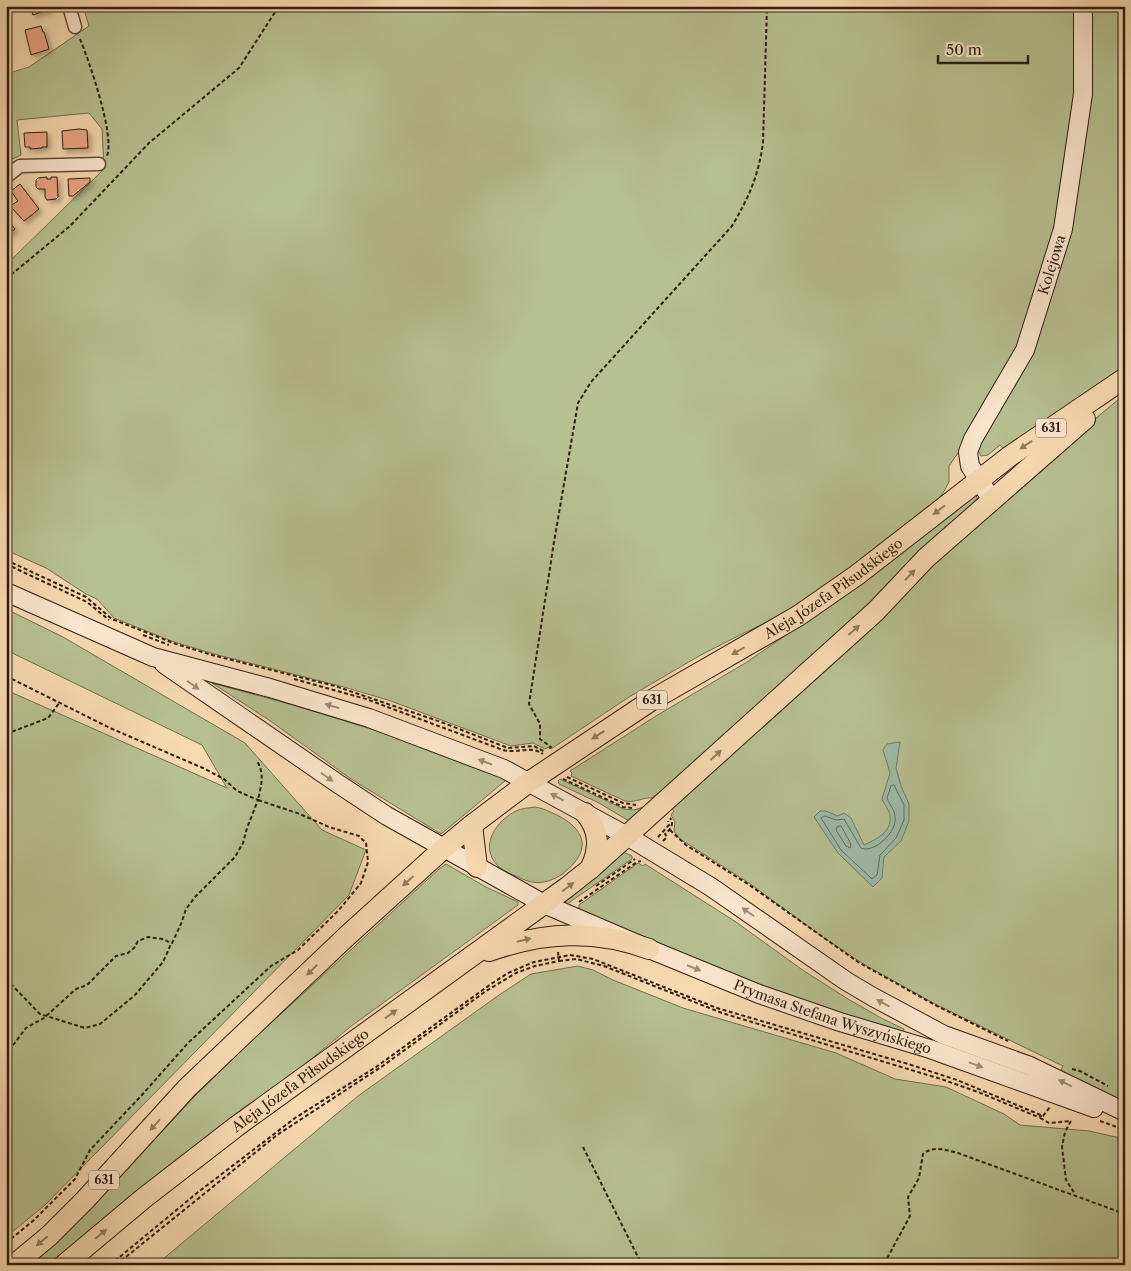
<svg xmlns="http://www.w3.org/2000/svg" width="1131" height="1271" font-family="'Libre Caslon Text',serif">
<defs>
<filter id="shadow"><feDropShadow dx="3.5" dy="3.5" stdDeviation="2.5" flood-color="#0004"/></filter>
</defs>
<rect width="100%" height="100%" fill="#f7d9b0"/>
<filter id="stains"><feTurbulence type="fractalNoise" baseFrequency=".004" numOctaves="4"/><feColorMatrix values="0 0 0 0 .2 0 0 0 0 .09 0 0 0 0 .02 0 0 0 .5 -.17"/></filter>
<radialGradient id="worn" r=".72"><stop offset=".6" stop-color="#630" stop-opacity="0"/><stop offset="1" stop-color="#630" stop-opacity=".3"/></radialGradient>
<g fill="#b7c090" stroke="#726f50">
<path d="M83,6H1077L1076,90L1058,217L1020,346L962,447L949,466V482L943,493L939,498L875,553L794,609L738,636L699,656L629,697L551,749L549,747L545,749L533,743L511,746L388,700L344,687L214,654L174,642L114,618L97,599L86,594L46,568L6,550V265L104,169L102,129L89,113L17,120L21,155L6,162V74L29,67L89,26Z"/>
<path d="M1089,6H1125V368L1005,451L1000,445L988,455L981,456L977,448L1056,279Z"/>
<path d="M1125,394V1107L1058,1076L1063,1066L935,1004L865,965L824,938L749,883L680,839L674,831L675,822L671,815L674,811L670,808L1047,459Z"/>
<path d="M976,495L977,498L973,503L863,610L660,795L658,793L652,798C643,797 637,803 625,801L571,776L572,773L570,771L656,716L747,662L856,587Z"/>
<path d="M6,609L63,637L245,743L322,830L366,850L349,895L45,1205L6,1237V690L227,788L202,745L6,650Z"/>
<path d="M212,683L293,705L381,732L504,778L505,781L441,834L351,779L269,720Z"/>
<path d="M560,779L624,809L634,810L647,806L629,821L599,803L559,784L558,781Z"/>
<path d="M535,807C543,808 550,812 557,815C583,828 593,848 567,870C561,876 553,880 544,882C535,884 526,881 518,877C511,874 503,871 498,866C478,846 497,820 516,811C522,808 529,808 535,807Z"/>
<path d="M623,852L632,856V859L567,904L563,903L564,901Z"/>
<path d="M638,863L643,866L645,864L736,922L804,971L848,999L883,1019L904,1029L903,1033L842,1014L736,977L579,910V905Z"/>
<path d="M446,864L486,887L518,902V905L350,1027L280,1085L108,1219L53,1265H29L104,1194L196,1095L247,1045L439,869Z"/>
<path d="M578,966L593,970L613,980L683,1008L836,1053L895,1079L946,1087L1004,1114L1020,1125L1089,1131L1125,1139V1265H156L358,1096L499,995L531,974Z"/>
</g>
<path fill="#9ebaa8" stroke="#717c6b" d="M900,742L896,768L901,786L909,804V821L901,841L884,857L882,878L873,887L838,853L814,817L820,811H826L838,816L844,813L851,818L864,845C875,840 892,832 890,817C890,811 884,804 882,799L890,773L883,750L887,744Z"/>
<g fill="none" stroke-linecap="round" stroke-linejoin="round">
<g stroke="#666c5c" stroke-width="1">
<path d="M894,785L904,805V820L896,838L880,855L877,875L872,879L841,850L821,818L825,816L836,820L844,819L861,848C874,854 898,831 895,817C895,810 889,804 887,798L891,786Z"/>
<path d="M841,826L851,844L850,848L846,846L836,830L837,827Z"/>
</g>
</g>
<g fill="#eba686" stroke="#2d1e10" filter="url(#shadow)">
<path d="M30,6H49L50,9L33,15Z"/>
<path d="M41,26L43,32H44L49,49L31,55L25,30Z"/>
<path d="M79,129L87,130L88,148L63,149L62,131Z"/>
<path d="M47,132V147H42V148L30,149V147H25L24,133Z"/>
<path d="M47,177V179H51V177H57L58,197L56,199L47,200L45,197V189H38L36,187V180L38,178Z"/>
<path d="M90,178V182L73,196H69L68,179Z"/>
<path d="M20,184L39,209L24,221L10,206L18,201L11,191Z"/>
<path d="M6,222L8,225L10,223L15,229L6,236Z"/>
</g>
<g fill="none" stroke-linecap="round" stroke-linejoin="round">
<defs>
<g id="street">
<path d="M69,6L75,27"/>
<path d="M6,177L20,166L99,164"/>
</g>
<g id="secondary">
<path id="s1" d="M992,500L970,466L968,452L973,439L1025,350L1063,229L1083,94V6"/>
<path d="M6,592L153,657L270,688L369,718L504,769L627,836L711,887L846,981L873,997L944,1035L1030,1066L1125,1112"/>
<path id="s2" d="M164,664L337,783L387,816L544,904L649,949L759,994L840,1022L930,1049L1094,1108"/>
</g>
<g id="primary">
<path d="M585,813C600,830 600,850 590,869"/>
<path d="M472,825L477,867"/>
<path d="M489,951C544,932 594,929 649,949"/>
<path id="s3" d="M14,1265L49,1236L85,1200L187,1088L347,936L444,848L472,825L529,782L652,700L798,616L857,575L1010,456L1125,378"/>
<path id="s4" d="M64,1265L144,1198L237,1126L566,888L590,869L876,611L926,558L1085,419"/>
</g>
</defs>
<use href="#street" stroke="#604d38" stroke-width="15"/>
<use href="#secondary" stroke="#2d1e10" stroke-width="20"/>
<use href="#primary" stroke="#2d1e10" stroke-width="22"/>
<g stroke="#2d1e10" stroke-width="2" stroke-dasharray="4 2.5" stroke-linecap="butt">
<path d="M80,39C89,61 115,135 107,156"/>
<path d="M6,279L70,226L149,143L239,68L279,6"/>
<path d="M6,560L86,597L112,619L176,644L212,655L335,686L441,722L508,748L534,746L545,752"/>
<path d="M6,564L87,602L109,620"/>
<path d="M143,635L169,645"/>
<path d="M6,676L110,728L203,768L224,779L237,791L258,800L247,828L243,843L235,857L195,897L186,909L181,924L172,943L162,939L148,937L138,941L134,948L128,953L116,956L87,985L76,989L44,1018L26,1028L14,1044L6,1050"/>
<path d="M294,679L366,699L503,750C517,754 530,745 543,754"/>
<path d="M1120,688L1125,694"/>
<path d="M6,734L48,718L60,702"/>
<path d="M549,748L551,747L540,739V724L529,704L554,542L578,403L591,382L732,226C749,197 758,177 763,143L767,6"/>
<path d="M567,777L623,803L636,805"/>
<path d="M563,779L623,807L632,808"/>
<path d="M670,830L686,845L748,884L858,962L935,1005L1008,1041"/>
<path d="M658,837L669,825L668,821"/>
<path d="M663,841L667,837L665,834C670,830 675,824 670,818"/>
<path d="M596,886L635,859"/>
<path d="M579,902L637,862L641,861"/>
<path d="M559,961L576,959L604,966L722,1013L941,1079L978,1092L1038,1117L1042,1116"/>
<path d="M6,979L40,1014L85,1028L100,1024L135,995L163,962L171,944"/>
<path d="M6,986L11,983"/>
<path d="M1072,1069L1080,1071L1108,1086"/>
<path d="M1040,1118L1049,1123L1071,1121L1065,1132L1062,1147L1066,1180L1075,1194"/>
<path d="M1100,1121L1125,1130"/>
<path d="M583,1147L642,1265"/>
<path d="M6,1243L34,1220L75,1179L90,1150L141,1096L188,1043L271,966L298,950L338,911L361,883L368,862L366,843L359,836L329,827L300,814L258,800C261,786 265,774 257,761"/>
<path d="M884,1264L910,1216L908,1197L919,1178L923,1154C934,1145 946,1150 958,1153L1125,1214"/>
<path d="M110,1265L197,1193L295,1118L376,1067L491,984L508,973L534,962L570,955L593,959L717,1008L908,1064L957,1080L1043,1116L1050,1107"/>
<path d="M116,1265L277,1135L384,1065L486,991L516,973L535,966L559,961L558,952"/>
</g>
<use href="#street" stroke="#fae6cc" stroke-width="12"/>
<use href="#secondary" stroke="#fae6cc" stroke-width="18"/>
<use href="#primary" stroke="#f7d9b0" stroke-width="20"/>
</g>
<defs><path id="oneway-solid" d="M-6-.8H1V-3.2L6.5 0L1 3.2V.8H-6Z" transform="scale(1.25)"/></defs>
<g fill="#927c60">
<use href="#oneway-solid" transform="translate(1026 445) rotate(146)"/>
<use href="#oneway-solid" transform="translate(939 510) rotate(142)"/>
<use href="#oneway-solid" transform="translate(910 575) rotate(-46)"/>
<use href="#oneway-solid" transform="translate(854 630) rotate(-41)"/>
<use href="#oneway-solid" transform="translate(738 651) rotate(150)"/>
<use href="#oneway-solid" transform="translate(598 735) rotate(147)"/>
<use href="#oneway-solid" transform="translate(716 755) rotate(-42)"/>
<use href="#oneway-solid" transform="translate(408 881) rotate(138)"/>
<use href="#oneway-solid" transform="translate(568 887) rotate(-37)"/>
<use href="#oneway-solid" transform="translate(524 940) rotate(-13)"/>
<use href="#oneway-solid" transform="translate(312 970) rotate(136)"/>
<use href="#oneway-solid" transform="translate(391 1014) rotate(-36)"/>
<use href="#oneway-solid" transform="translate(155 1125) rotate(132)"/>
<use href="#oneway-solid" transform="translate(101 1234) rotate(-40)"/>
<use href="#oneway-solid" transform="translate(42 1241) rotate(140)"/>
</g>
<g fill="#9e8c77">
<use href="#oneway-solid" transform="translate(193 685) rotate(35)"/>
<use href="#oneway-solid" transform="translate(332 706) rotate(-163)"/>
<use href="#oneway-solid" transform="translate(485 762) rotate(-159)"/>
<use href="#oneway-solid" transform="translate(327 777) rotate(35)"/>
<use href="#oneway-solid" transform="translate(557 797) rotate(-151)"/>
<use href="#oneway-solid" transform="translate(748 912) rotate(-145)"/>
<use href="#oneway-solid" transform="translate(694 968) rotate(22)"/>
<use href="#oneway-solid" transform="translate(883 1003) rotate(-151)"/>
<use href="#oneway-solid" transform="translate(976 1065) rotate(20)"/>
<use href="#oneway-solid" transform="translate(1065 1083) rotate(-154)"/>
</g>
<g text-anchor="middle" stroke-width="5" stroke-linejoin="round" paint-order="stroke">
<g fill="#fae6cc" stroke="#6a5a48" stroke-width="1">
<rect x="1036" y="418.5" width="30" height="19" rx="4"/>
<rect x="637" y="690.5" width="30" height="19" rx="4"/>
<rect x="89" y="1170.5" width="30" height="19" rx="4"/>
</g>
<g font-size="12" font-weight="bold" fill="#2d1e10">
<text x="1051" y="432">631</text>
<text x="652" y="704">631</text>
<text x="104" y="1184">631</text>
</g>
<g font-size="14" fill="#2d1e10" stroke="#fae6cc">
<text dy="5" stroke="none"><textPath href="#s1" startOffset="261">Kolejowa</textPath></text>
<text dy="5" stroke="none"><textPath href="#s3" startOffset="1068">Aleja Józefa Piłsudskiego</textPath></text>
<text dy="5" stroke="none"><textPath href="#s2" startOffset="760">Prymasa Stefana Wyszyńskiego</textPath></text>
<text dy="5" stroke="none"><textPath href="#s4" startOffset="300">Aleja Józefa Piłsudskiego</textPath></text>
</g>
</g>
<rect width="1131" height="1271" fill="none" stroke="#f7d9b0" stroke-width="25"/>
<rect x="8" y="8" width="1116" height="1256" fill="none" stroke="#2d1e10" stroke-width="2.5"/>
<rect x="12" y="12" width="1106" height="1246" fill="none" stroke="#2d1e10"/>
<path d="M938 55v8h90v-8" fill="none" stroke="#2d1e10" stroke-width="2.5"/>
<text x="946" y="55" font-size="15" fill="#2d1e10" stroke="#fae6cc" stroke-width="4" paint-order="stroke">50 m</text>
<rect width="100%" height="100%" filter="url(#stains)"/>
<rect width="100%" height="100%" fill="url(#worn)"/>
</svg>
